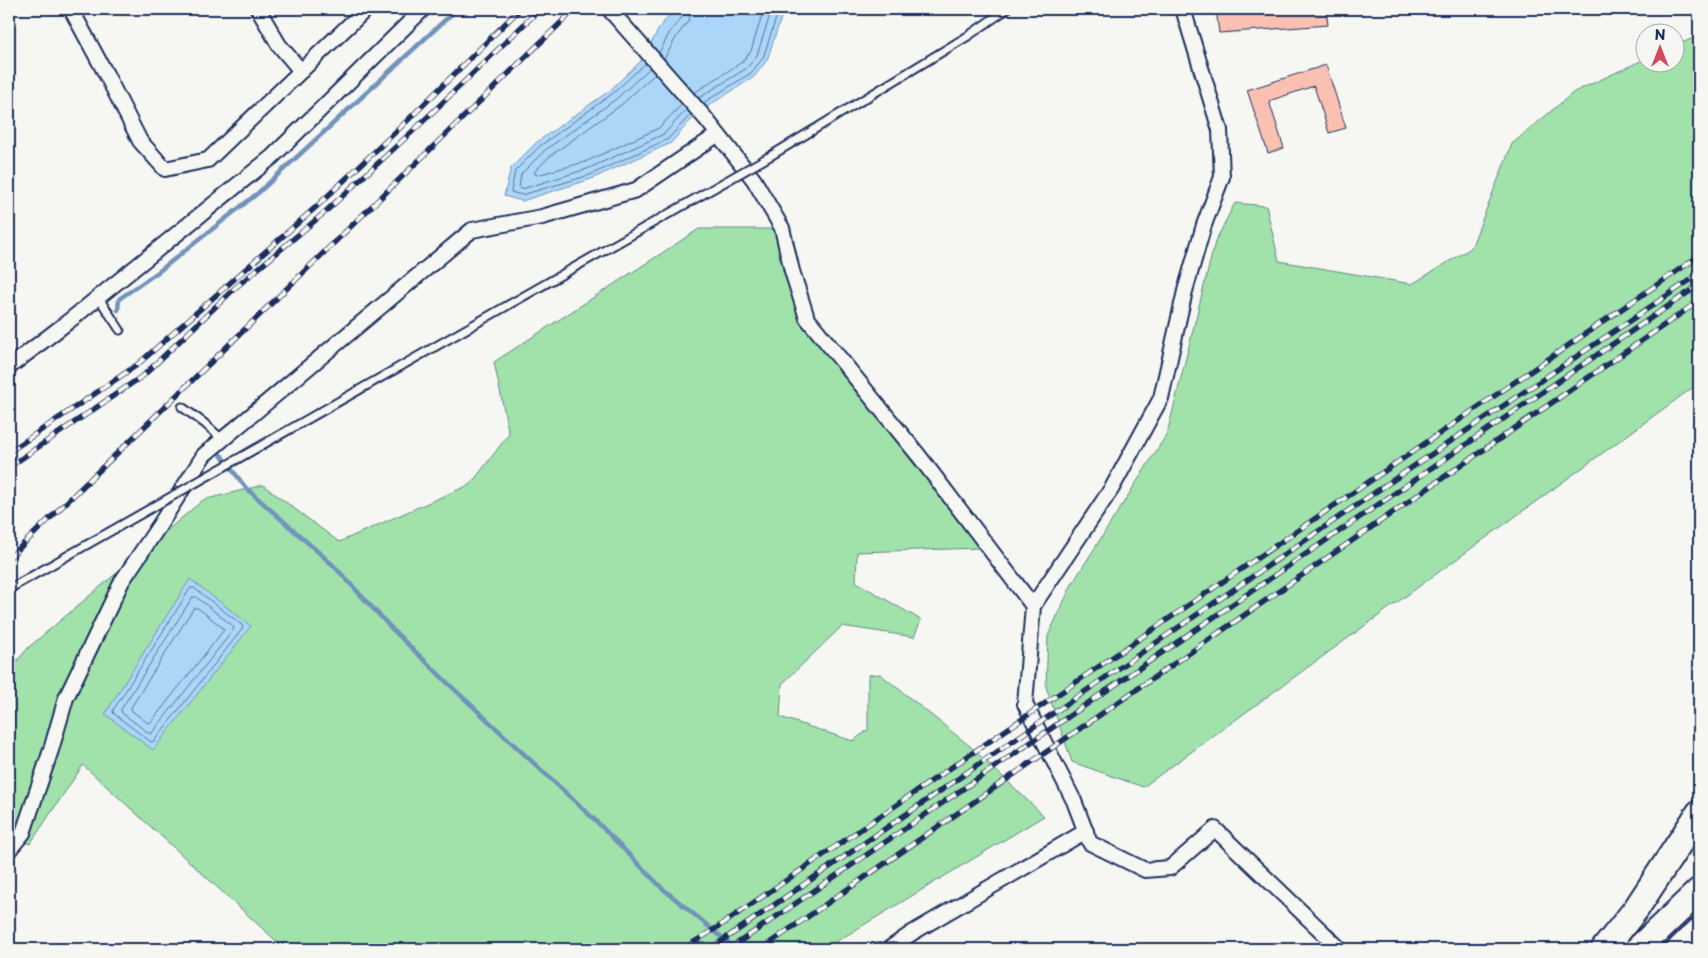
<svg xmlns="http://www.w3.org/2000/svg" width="1708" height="958" font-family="'Playpen Sans',sans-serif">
<rect width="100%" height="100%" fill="#f6f6f2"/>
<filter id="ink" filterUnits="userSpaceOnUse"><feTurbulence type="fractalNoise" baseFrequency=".02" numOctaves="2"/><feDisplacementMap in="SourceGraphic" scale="10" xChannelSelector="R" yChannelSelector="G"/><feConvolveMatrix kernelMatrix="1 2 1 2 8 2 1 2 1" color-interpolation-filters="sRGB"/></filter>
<g filter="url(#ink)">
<g fill="#a1e2ab" stroke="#5e8884">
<path d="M1699,35V383L1143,787L1072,762L1046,687L1048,636L1072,584L1167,434L1215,242L1235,203L1266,206L1279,261L1412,284L1471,248L1512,144L1574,92L1645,59L1646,62H1676V46Z"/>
<path d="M699,229H774L801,322L981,548L857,552L856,582L921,620L914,637L842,626L782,684L780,717L853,741L868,730V675L880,674L971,747L1044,816L824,949H285L83,765L30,844L9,837V670L29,647L203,500L263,485L339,542L471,484L509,434L494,362Z"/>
</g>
<g fill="#acd6f7" stroke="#7293ba">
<path d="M675,9H784L767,60L754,77L708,106L688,123L671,143L591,179L522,201L504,196L511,168L537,142L609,91L641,61L661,25Z"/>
<path d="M190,579L251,626L153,750L105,714Z"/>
</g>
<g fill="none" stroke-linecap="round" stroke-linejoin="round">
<g stroke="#55729b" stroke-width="1">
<path d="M659,53L670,32L683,16L685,9"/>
<path d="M664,59L677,36L689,20L692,9"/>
<path d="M646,63L612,94L540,146L515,171L511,192L522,195L590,175L668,139L691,114"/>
<path d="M650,68L616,99L544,151L521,174L519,188L522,189L587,169L664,134L687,109"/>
<path d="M655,74L621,105L550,156L535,171V174L537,175L585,162L659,128L682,104"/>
<path d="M694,93L742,62L751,51L764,9"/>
<path d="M699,98L747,68L757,55L772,9"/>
<path d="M703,103L751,73L763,58L779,9"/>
<path d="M191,588H194L242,625L243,628L154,741L151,742L114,714L113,711Z"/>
<path d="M193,597H196L233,626L234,629L152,733L150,734L122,713L121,710Z"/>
<path d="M194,608H198L223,628L224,630L151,722L148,723L132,711L131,708Z"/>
</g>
<g stroke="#7293ba" stroke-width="4.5">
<path d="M118,310L119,299L158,272L258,193L457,9"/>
<path d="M221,455L246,488L333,565L393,630L453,688L596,821L662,888L736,949"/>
</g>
</g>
<g fill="#fac0b1" stroke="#1b2f5e">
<path d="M1216,9H1326L1328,25L1219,33Z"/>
<path d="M1326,65L1346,128L1329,133L1314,86L1269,101L1284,148L1268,153L1247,90Z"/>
</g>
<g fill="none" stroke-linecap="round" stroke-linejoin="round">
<defs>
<g id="lane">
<path d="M772,155L968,36L1007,9"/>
<path d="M98,297L120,330"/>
<path d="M182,407L204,423L222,439"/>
</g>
<g id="street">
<path d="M71,9L106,74L140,141L165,169L208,160L301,71"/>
<path d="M258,9L279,45L301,71L366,9"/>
<path d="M609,9L706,119L754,180L782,228L792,271L807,318L919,456L1033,606"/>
<path d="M1183,9L1220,130L1222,177L1204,225L1185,291L1161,398L1112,488L1033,606L1025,704L1074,801L1090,843L1145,870L1170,868L1215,829L1340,949"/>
<path d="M9,367L69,321L272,157L423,9"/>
<path d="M9,850L23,833L51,750L66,698L122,581L159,526L204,455L472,230L542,217L636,190L717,135"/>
<path d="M889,949L912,933L1086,831"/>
</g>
<g id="highway">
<path d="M1604,949L1636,909L1699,813"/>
<path d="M1638,949L1699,891"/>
<path d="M1680,949L1699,931"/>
</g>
</defs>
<use href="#lane" stroke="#1b2f5e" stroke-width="11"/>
<use href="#street" stroke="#1b2f5e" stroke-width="18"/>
<use href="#highway" stroke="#1b2f5e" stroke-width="29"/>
<use href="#lane" stroke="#f6f6f2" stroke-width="7"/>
<use href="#street" stroke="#f6f6f2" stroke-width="14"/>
<use href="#highway" stroke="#f6f6f2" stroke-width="25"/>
<defs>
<g id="rail">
<path d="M9,452L137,365L316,207L407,121L520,9"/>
<path d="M9,467L144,375L235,288L324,213L414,130L540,9"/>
<path d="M9,558L575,9"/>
<path d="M683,949L718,927L1699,256"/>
<path d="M710,949L1377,491L1699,274"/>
<path d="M729,949L1699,285"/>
<path d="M761,949L1699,301"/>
</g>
</defs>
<use href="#rail" stroke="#1b2f5e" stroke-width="5.5"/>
<use href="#rail" stroke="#f6f6f2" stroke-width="4" stroke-dasharray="11" stroke-linecap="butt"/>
<defs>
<path id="lane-bridge" d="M9,589L772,155"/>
</defs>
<use href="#lane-bridge" stroke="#1b2f5e" stroke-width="11" stroke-linecap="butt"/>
<use href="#lane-bridge" stroke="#f6f6f2" stroke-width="7"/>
</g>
</g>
<rect width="1708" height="958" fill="none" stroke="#f6f6f2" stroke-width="30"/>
<rect x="15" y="15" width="1678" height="928" fill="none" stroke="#1b2f5e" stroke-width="2" filter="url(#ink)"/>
<g transform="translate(1660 48)"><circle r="24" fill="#f6f6f2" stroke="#9ea6b7"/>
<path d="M0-4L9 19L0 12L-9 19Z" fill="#d1495b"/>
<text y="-8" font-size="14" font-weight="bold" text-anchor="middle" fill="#1b2f5e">N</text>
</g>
</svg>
